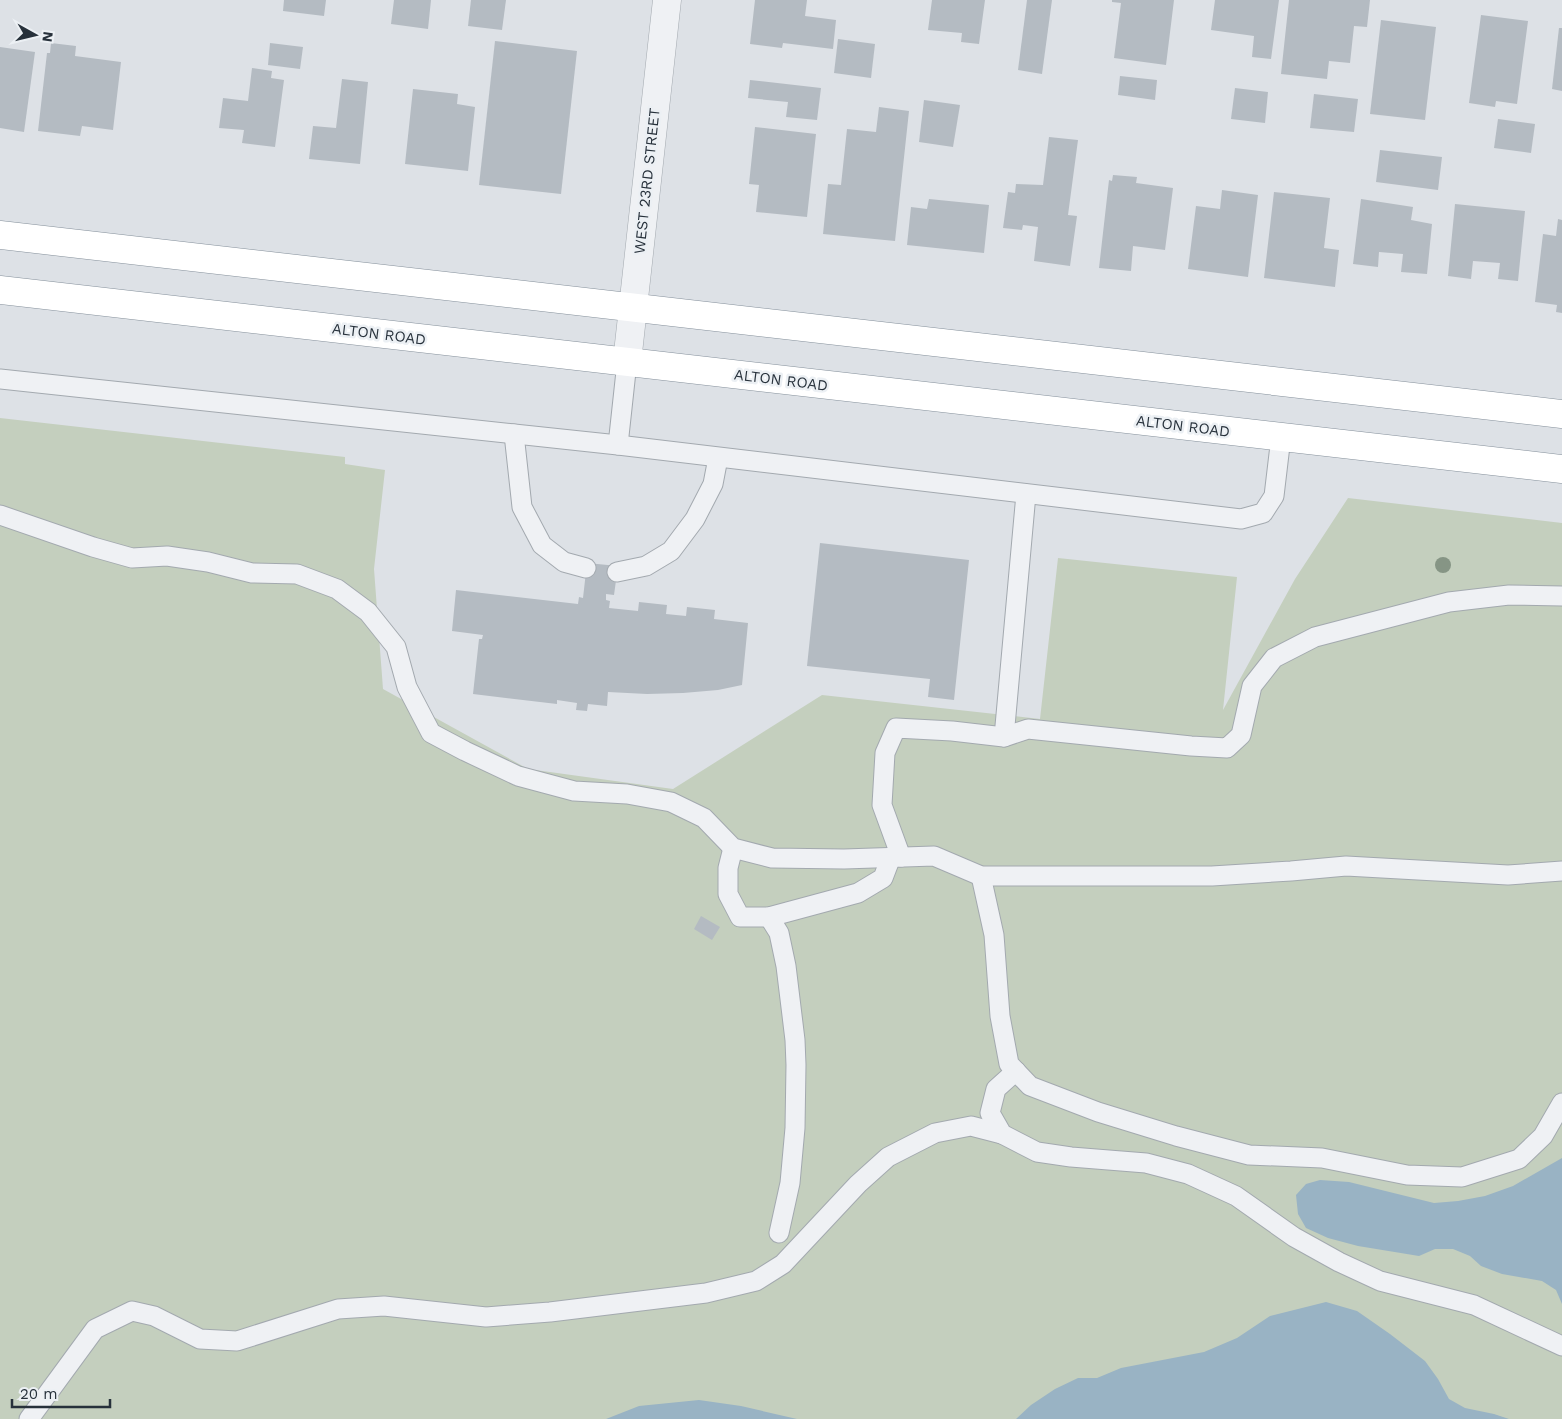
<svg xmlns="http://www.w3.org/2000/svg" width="1562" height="1419" font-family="'Work Sans',sans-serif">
<rect width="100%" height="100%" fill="#dde1e6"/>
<path fill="#c4cfbe" d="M0,418L345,457V464L385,470L374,569L383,689L528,769L673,789L822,695L1040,719L1058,558L1237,577L1223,710L1295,579L1348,498L1562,523V1419H0Z"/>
<g fill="#99b3c4">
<path d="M1562,1158V1304L1556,1290L1542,1281L1502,1274L1481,1266L1470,1256L1453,1249H1435L1419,1256L1358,1246L1328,1238L1306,1228L1298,1214L1296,1195L1306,1184L1320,1180L1349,1182L1434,1203L1458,1201L1485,1196L1513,1186Z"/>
<path d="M1326,1302L1357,1311L1390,1334L1425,1361L1438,1379L1449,1399L1465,1408L1494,1414L1509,1419H1016L1031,1405L1055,1389L1078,1378H1097L1121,1368L1204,1352L1237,1338L1270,1316Z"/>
<path d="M699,1400L741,1406L797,1419H606L639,1406Z"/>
</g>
<g fill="#b4bbc2">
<path d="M284,0H326L324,16L283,11Z"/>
<path d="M394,0H431L428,29L391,24Z"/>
<path d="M471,0H506L502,30L468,26Z"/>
<path d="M755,0H807L805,16L836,20L833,49L783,43L782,48L750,44Z"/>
<path d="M932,0H985L979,44L961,42L962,33L928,30Z"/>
<path d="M1027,0H1052L1042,74L1018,70Z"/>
<path d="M1112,0H1174L1166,65L1114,58L1121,3L1112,2Z"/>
<path d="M1215,0H1279L1271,59L1252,57L1254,36L1211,30Z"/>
<path d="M1289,0H1370L1367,27L1354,26L1350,63L1329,61L1327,79L1281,74Z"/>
<path d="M1481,15L1528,21L1517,104L1496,101L1495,107L1469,103Z"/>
<path d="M1381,20L1436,27L1425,120L1370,114Z"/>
<path d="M1559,28H1562V91L1552,89Z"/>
<path d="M838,39L875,44L871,78L834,73Z"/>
<path d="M495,41L577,51L561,194L479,185Z"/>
<path d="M51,43L76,46L75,56L121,62L113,130L82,126L80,136L38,131L47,53H50Z"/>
<path d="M270,43L303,47L300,69L268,65Z"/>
<path d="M0,47L35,52L24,132L0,128Z"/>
<path d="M252,68L272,71L271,78L284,80L275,147L242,143L244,130L219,128L223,98L248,101Z"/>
<path d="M1120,76L1157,80L1155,100L1118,95Z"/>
<path d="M342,79L368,82L360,164L309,159L313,126L336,128Z"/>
<path d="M750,80L821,88L817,120L786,117L788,102L748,98Z"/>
<path d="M1235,88L1268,92L1265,123L1231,119Z"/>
<path d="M413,89L458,94L457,104L475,107L468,171L405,164Z"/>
<path d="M1314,94L1358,99L1354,132L1310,128Z"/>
<path d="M924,100L960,105L953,147L919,142Z"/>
<path d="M879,107L909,111L895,241L823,234L828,184L841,185L847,129L876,132Z"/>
<path d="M1498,119L1535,124L1531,153L1494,148Z"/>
<path d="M755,127L816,134L807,217L756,212L759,185L749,184Z"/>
<path d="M1049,137L1078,140L1068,215L1077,216L1070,266L1034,261L1038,227L1023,225L1022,230L1003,228L1008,192L1015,193L1016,184L1043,185Z"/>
<path d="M1380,150L1442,157L1438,190L1376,182Z"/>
<path d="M1113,175L1137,177L1136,183L1173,188L1165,250L1133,246L1131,271L1099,268L1109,180L1112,181Z"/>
<path d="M1222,190L1258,195L1248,277L1188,269L1196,206L1220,209Z"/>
<path d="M1274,192L1330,198L1324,248L1339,250L1335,287L1264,278Z"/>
<path d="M929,199L989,205L984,253L907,245L911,207L927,209Z"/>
<path d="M1361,199L1413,207L1411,220L1432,224L1427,274L1401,272L1403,254L1379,252L1378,267L1353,264Z"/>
<path d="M1455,204L1525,211L1518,281L1498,279L1500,263L1473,261L1471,279L1448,276Z"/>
<path d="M1558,219L1562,220V313L1556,312L1557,305L1535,302L1543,234L1556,236Z"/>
<path d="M820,543L969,560L954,700L928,697L930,679L807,666Z"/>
<path d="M587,563L618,566L614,595L606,594V600L610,601L609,608L638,611L639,602L667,605L666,614L686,616L687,607L715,610L714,619L748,623L742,685L718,690L683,693L647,694L608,692L607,706L588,704L587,711L576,710L577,703L557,700V704L473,694L479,639H482L483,635L452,631L456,590L578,604L579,597L583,598Z"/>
<path d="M701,916L720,927L712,940L694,929Z"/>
</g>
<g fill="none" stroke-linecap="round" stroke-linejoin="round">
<defs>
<g id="service">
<path d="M0,379L618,445L1241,519L1263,513L1274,496L1281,437"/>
<path d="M514,434L522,507L542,545L564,562L586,568"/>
<path d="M618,445L627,362"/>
<path d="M0,515L93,547L132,558L167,556L208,562L252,573L297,574L337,589L368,612L396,647L407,687L431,733L465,751L518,776L574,791L627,794L671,802L704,818L733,848L772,858L844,859L934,856L981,876H1212L1291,871L1346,866L1508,875L1562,871"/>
<path d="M617,572L646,566L671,551L695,519L713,484L718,458"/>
<path d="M1004,737L1026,494"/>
<path d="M733,848L728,868V894L740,917H769L858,893L883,878L891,857"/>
<path d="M901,857L882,805L885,753L896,728L952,731L1004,737L1028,729L1191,746L1227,748L1241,735L1252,686L1274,658L1315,637L1449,602L1509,595L1562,596"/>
<path d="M981,876L994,935L1000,1016L1009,1064L1030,1086L1098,1112L1176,1136L1249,1155L1322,1158L1407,1175L1462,1177L1519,1159L1543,1136L1562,1103"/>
<path d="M769,917L779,933L786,966L795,1040L796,1065L795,1128L790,1183L779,1233"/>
<path d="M1016,1071L996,1089L990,1113L1002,1134L1037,1152L1071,1157L1146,1163L1188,1174L1236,1196L1294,1237L1339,1262L1380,1281L1474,1305L1562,1346"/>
<path d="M29,1419L95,1329L132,1311L154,1316L200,1339L237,1341L338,1309L384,1306L486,1317L550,1312L706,1293L756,1281L783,1264L858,1184L888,1157L935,1133L971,1126L1002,1134"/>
</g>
<path id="minor" d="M627,362L667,0"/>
<g id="trunk">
<path d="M0,235L1562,414"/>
<path d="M0,290L1562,469"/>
</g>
</defs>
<use href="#service" stroke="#a3a9af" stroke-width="21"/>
<use href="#minor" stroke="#a3a9af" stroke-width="29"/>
<use href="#trunk" stroke="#85909b" stroke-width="29"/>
<use href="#service" stroke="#eff1f4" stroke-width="19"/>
<use href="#minor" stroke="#eff1f4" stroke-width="28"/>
<use href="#trunk" stroke="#fff" stroke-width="28"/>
</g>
<circle fill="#869585" cx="1443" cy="565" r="8"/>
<g text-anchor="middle" stroke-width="5" stroke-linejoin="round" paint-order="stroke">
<g font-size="15" fill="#27313b" stroke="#ecf0f4">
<text transform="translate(647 181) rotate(-84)" y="5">WEST 23RD STREET</text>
<text transform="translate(379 334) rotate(7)" y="5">ALTON ROAD</text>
<text transform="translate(781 380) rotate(7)" y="5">ALTON ROAD</text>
<text transform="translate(1183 426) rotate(7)" y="5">ALTON ROAD</text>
</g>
</g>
<g transform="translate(35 35) rotate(98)" stroke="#ecf0f4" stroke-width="4" paint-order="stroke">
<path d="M0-4L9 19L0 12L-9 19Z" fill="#27313b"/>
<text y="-8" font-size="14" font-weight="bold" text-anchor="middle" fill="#27313b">N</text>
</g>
<path d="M12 1399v8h98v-8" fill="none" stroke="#27313b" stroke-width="2.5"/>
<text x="20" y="1399" font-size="15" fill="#27313b" stroke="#ecf0f4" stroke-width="4" paint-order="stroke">20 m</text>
</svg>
